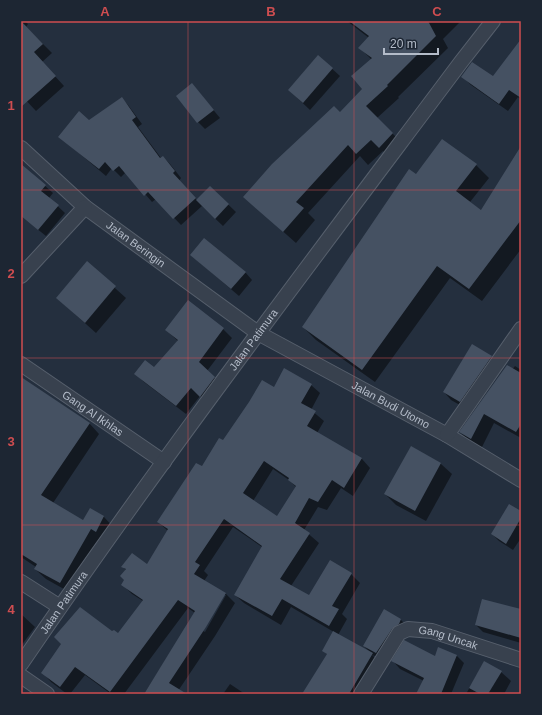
<svg xmlns="http://www.w3.org/2000/svg" width="542" height="715" font-family="Arial,sans-serif">
<rect width="100%" height="100%" fill="#242f3e"/>
<g fill="#0007" fill-rule="evenodd">
<path d="M21,21H25L28,24L26,27L52,53L42,62L64,86L36,111L21,95Z"/>
<path d="M347,21H461L443,39L448,48L398,97L399,98L377,118L404,145L391,158L383,151L368,165L360,156L308,213L315,220L296,243L244,197L340,113L364,89L371,59L360,48L369,38Z"/>
<path d="M521,41V100L518,97L508,111L471,85L462,76L493,78Z"/>
<path d="M318,56L340,76L310,110L289,90Z"/>
<path d="M192,84L220,118L205,129L198,122Z"/>
<path d="M121,98L128,105L142,124L138,127L161,158L163,157L170,164L181,178L179,181L197,200L210,187L236,212L223,226L202,206L181,225L156,199L152,202L126,172L121,177L112,168L106,176L60,137L89,121Z"/>
<path d="M521,149V249L482,301L450,278L375,382L316,340L303,327L416,175L476,165L489,178L470,202L482,211Z"/>
<path d="M26,169L53,193L49,198L65,213L46,236L21,216V175Z"/>
<path d="M191,255L245,272L252,280L239,296Z"/>
<path d="M87,263L126,298L96,333L57,298Z"/>
<path d="M188,302L223,329L232,338L207,371L223,386L210,404L200,396L186,414L144,382L135,373L154,368L178,341L166,330Z"/>
<path d="M491,357L498,364L467,409L451,400L444,392Z"/>
<path d="M515,366L521,370V438L494,423L481,449L470,442L460,432Z"/>
<path d="M21,378L89,423L99,434L53,503L83,521L90,509L104,517L114,528L71,593L46,579L35,569L36,567L21,557Z"/>
<path d="M311,385L320,393L311,410L324,421L317,433L362,459L370,468L353,496L341,488L327,510L318,507L304,530L319,543L291,586L309,597L351,574L360,583L342,614L347,619L338,635L370,652L364,646L384,611L401,620L408,627L384,660L372,655L380,662L361,694H306L328,655L323,650L334,632L291,607L281,625L244,603L235,595L262,547L233,527L204,571L208,575L204,581L226,594L235,603L215,636L178,691L181,694H144L195,613L188,608L124,694H111L85,675L70,694H67L51,682L43,673L113,633L119,635L143,601L132,594L123,585L125,580L126,570L123,567L147,565L168,531L158,522L223,441L274,388ZM273,469L289,480L297,488L277,518L253,501ZM224,595H226L205,632L203,631Z"/>
<path d="M411,447L441,464L452,474L426,521L396,505L385,494Z"/>
<path d="M521,512V538L513,550L499,541L492,534Z"/>
<path d="M21,614L35,627L21,646Z"/>
<path d="M521,615V643L483,632L476,625Z"/>
<path d="M457,656L464,663L451,694H417L424,681L400,669L393,661Z"/>
<path d="M484,662L501,672L511,681L504,694H466Z"/>
<path d="M230,684L245,694H223Z"/>
</g>
<g fill="#455162" fill-rule="evenodd">
<path d="M21,21L43,44L34,52L56,76L21,107Z"/>
<path d="M349,21H428L436,36L387,85L388,86L366,106L393,133L379,148L371,140L356,154L348,145L296,202L304,208L283,232L243,197L272,164L334,106L340,112L362,89L351,76L372,58L358,48L369,36Z"/>
<path d="M521,39V98L509,90L499,104L461,77L472,62L493,76Z"/>
<path d="M318,55L333,68L303,103L288,90Z"/>
<path d="M192,83L214,110L197,123L176,96Z"/>
<path d="M122,97L136,117L132,120L160,158L163,156L175,171L173,173L196,198L173,219L148,192L144,196L119,166L113,171L105,162L99,169L58,137L79,111L89,120Z"/>
<path d="M442,139L477,164L456,191L481,210L521,146V220L469,289L437,266L362,370L302,327L409,169L416,174Z"/>
<path d="M21,164L46,185L41,191L59,205L38,230L21,216Z"/>
<path d="M210,186L229,204L215,219L196,200Z"/>
<path d="M204,238L246,272L231,289L190,255Z"/>
<path d="M87,261L116,286L85,323L56,298Z"/>
<path d="M188,300L224,328L199,362L215,377L200,397L191,388L176,406L134,374L145,360L154,367L178,340L165,330Z"/>
<path d="M472,344L492,356L460,402L443,392Z"/>
<path d="M507,365L521,373V424L516,432L484,414L471,439L459,432Z"/>
<path d="M284,368L312,384L301,403L316,411L307,426L362,458L344,488L332,480L318,502L309,498L295,523L310,533L280,579L309,595L330,560L352,573L332,606L339,609L329,626L282,599L272,616L234,595L262,546L224,519L195,562L200,565L194,574L226,593L206,627L169,683L187,694H144L195,611L178,600L110,692L75,667L60,687L41,673L61,644L54,637L80,607L112,631L114,630L118,633L143,600L121,585L124,580L120,576L126,569L121,567L132,553L147,564L168,529L157,522L196,463L202,466L219,438L223,440L249,402L262,380L274,387ZM264,461L289,478L288,480L296,486L277,516L243,493Z"/>
<path d="M21,377L90,423L41,495L83,520L90,508L104,516L96,532L91,529L60,583L34,569L37,564L21,554Z"/>
<path d="M411,446L441,463L415,511L384,494Z"/>
<path d="M509,504L521,511V518L506,544L491,534Z"/>
<path d="M482,599L521,609V638L475,625Z"/>
<path d="M384,609L401,619L399,624L392,629L376,653L363,646Z"/>
<path d="M333,631L373,653L349,694H302L327,654L322,651Z"/>
<path d="M404,640L435,656L438,647L457,655L441,694H416L424,678L391,661Z"/>
<path d="M484,661L502,671L488,694H480L469,688Z"/>
</g>
<g fill="none" stroke-linecap="round" stroke-linejoin="round">
<defs>
<g id="street">
<path id="s1" d="M21,148L85,207L258,333L447,435L521,480"/>
<path d="M21,276L85,207"/>
<path id="s2" d="M21,364L164,462"/>
<path d="M447,435L521,329"/>
<path d="M21,582L60,607"/>
<path id="s3" d="M21,664C161,459 312,261 461,62L493,21"/>
<path d="M21,676L47,694"/>
<path id="s4" d="M361,694L399,633L408,629L432,631L521,660"/>
</g>
</defs>
<use href="#street" stroke="#565f6c" stroke-width="16"/>
<use href="#street" stroke="#38414e" stroke-width="14"/>
</g>
<path fill="none" stroke="#ce4d50" stroke-width="1" stroke-opacity="0.55" d="M188,21V694M354,21V694M21,190H521M21,358H521M21,525H521"/>
<g text-anchor="middle" stroke-width="4" stroke-linejoin="round" paint-order="stroke">
<g font-size="11" fill="#b4bcc9" stroke="#1d2633">
<text dy="4" stroke="none"><textPath href="#s1" startOffset="150">Jalan Beringin</textPath></text>
<text dy="4" stroke="none"><textPath href="#s3" startOffset="399">Jalan Patimura</textPath></text>
<text dy="4" stroke="none"><textPath href="#s1" startOffset="452">Jalan Budi Utomo</textPath></text>
<text dy="4" stroke="none"><textPath href="#s2" startOffset="87">Gang Al Ikhlas</textPath></text>
<text dy="4" stroke="none"><textPath href="#s3" startOffset="75">Jalan Patimura</textPath></text>
<text dy="4" stroke="none"><textPath href="#s4" startOffset="123">Gang Uncak</textPath></text>
</g>
</g>
<rect width="542" height="715" fill="none" stroke="#1d2633" stroke-width="44"/>
<path d="M384 48v6h54v-6" fill="none" stroke="#b4bcc9" stroke-width="2"/>
<text x="390" y="48" font-size="12" fill="#b4bcc9" stroke="#1d2633" stroke-width="3" paint-order="stroke">20 m</text>
<rect x="22" y="22" width="498" height="671" fill="none" stroke="#ce4d50" stroke-width="1.5"/>
<g font-size="13" text-anchor="middle" font-weight="bold" fill="#ce4d50">
<text x="105" y="16">A</text>
<text x="271" y="16">B</text>
<text x="437" y="16">C</text>
<text x="11" y="110">1</text>
<text x="11" y="278">2</text>
<text x="11" y="446">3</text>
<text x="11" y="614">4</text>
</g>
</svg>
